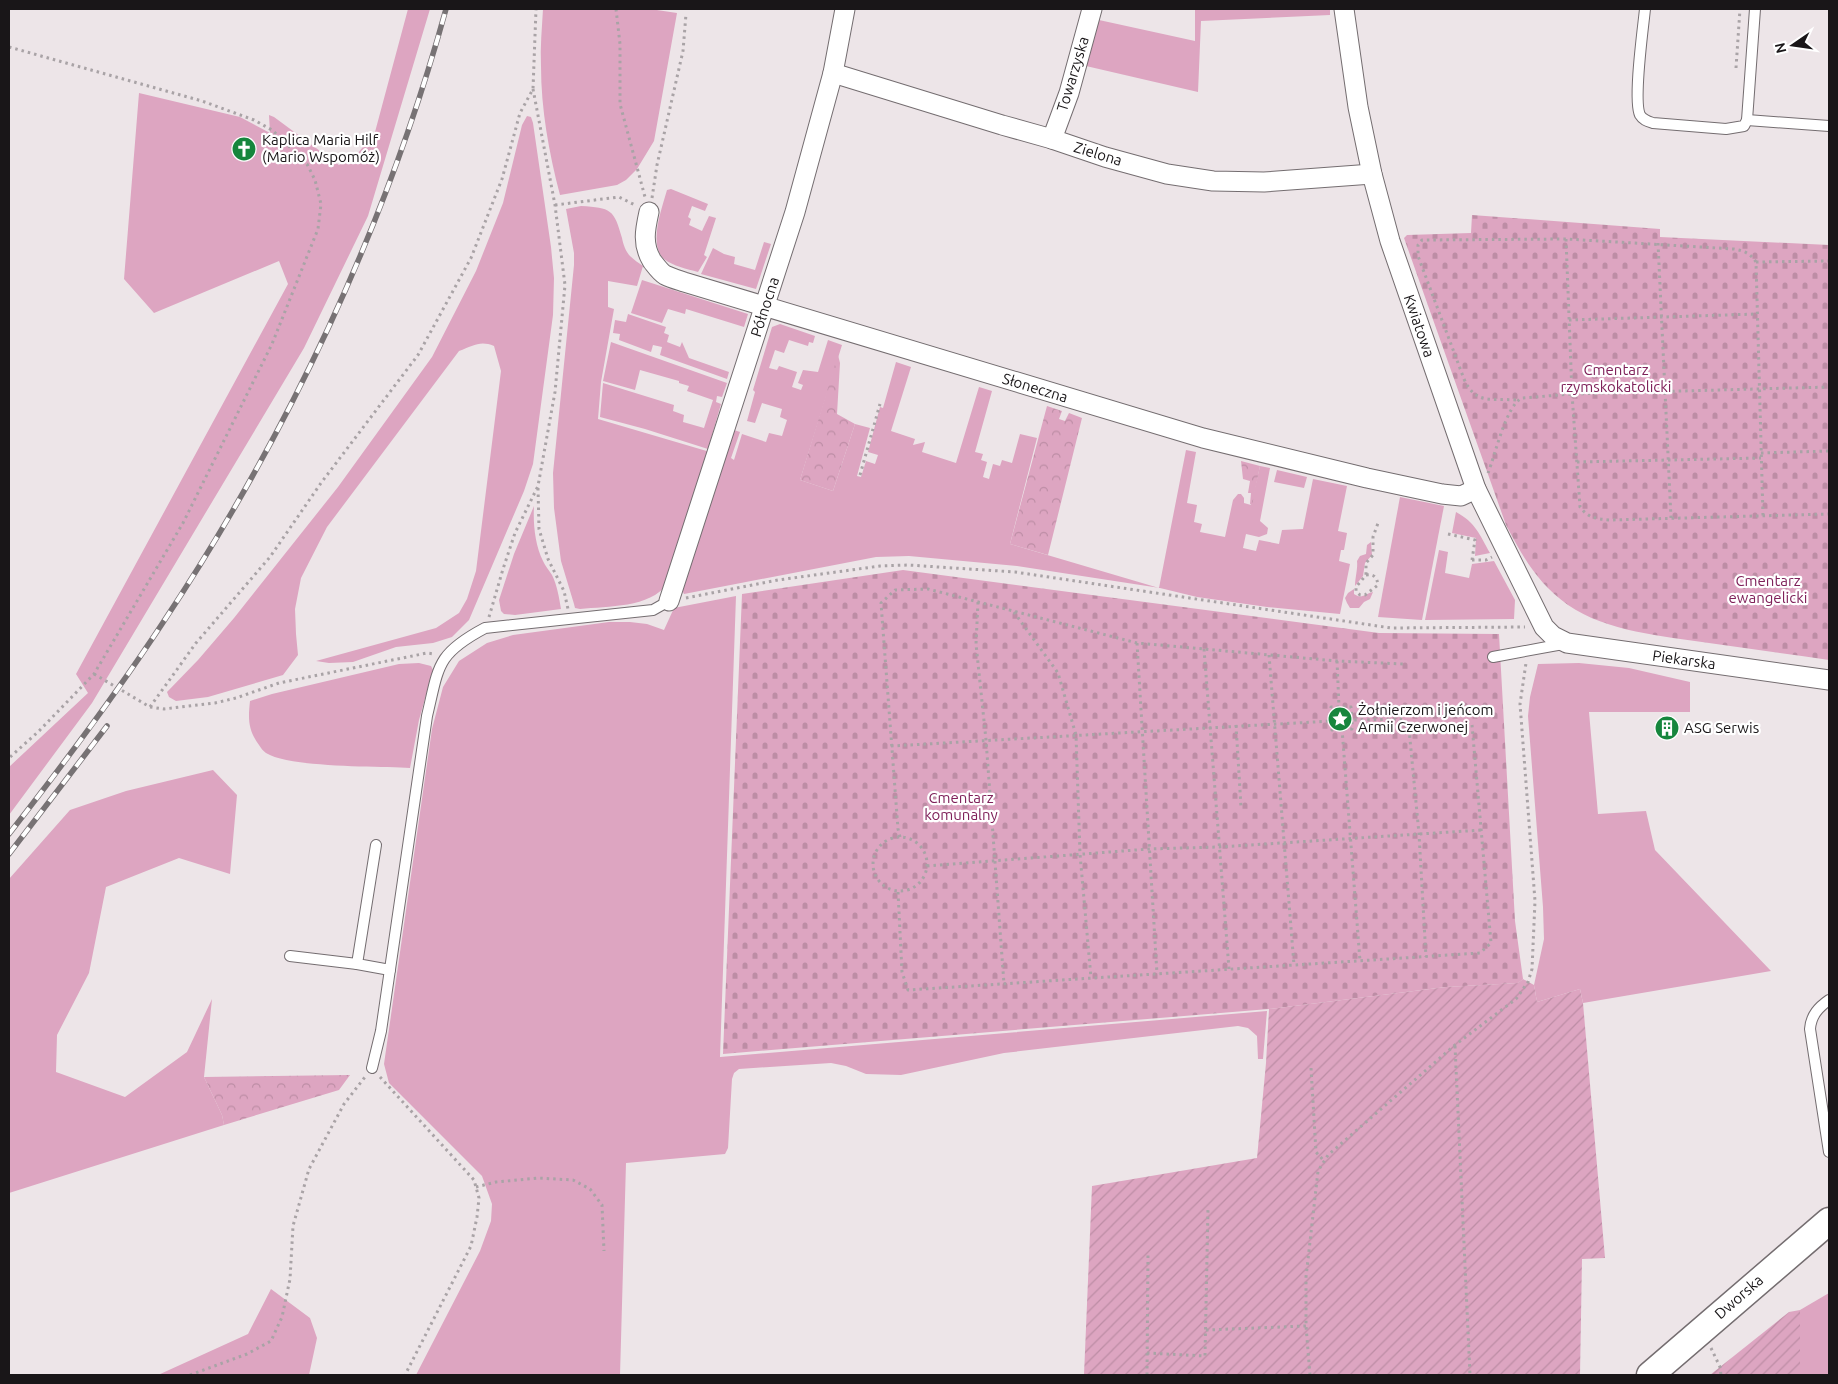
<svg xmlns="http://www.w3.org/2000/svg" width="1838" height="1384" font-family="Ubuntu,sans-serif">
<defs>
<pattern id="forest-crowns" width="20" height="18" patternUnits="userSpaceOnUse" patternTransform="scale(1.25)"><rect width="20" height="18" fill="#dda5c1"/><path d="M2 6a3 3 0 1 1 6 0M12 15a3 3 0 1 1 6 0" fill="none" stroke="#bd8da5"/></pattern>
<pattern id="cemetery-stones" width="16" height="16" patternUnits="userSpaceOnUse" patternTransform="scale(1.25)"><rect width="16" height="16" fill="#dda5c1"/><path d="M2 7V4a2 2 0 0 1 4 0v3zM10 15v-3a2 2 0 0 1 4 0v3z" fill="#bd8da5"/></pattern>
<pattern id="garden-furrows" width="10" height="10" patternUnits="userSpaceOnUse" patternTransform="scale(1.25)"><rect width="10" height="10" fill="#dda5c1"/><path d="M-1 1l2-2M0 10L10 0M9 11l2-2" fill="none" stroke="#bd8da5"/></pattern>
</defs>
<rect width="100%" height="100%" fill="#ede5e8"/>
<g fill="#dda5c1">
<path d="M408,9H430L368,216L304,348L92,703L9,815V767L88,693L76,674L288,284L279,261L154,313L124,279L139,93L240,117L270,133L269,115L274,117L339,165L358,153L375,132Z"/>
<path d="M543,9H650L677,13L654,141L637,169L626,180L617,185L560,195C549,153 541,109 541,66C540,47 542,28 543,9Z"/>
<path d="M1195,9H1330V15L1201,21L1198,92L1086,66L1099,20L1195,41Z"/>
<path d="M527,116L531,117L533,123L551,247L554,278L553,315L533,464L524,491L469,620L452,637L433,643L396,647L353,662L329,663L316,661L436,628L459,613L467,599L476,571L501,371L494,346C480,340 473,346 459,351L327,527L301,578L295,609L296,634L298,655L283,675L208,697L176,701L169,697L167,692L198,660L234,618L338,487L432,357L476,271L503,203L522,125Z"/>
<path d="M671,189L708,204L705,211L692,206L688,217L691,219L689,225L702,231L709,216L716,218L704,255L707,257L698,272C687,269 673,266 664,259C648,245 662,208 667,190Z"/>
<path d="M581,206C611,208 614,209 622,238C623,244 626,252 630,256C634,260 639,263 643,266L637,286L608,281V307L614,309L601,382L598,419L710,452L667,584C650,608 608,606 580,609L575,608L574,604L561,561L554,508L553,473L574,265V253L566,209Z"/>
<path d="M764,242L771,244L756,289L701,274L713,248L724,254L735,257L734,264L755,270Z"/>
<path d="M642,280L748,314L744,327L686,309L685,314L668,309L662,323L631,313Z"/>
<path d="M628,314L666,327L664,333L669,335L667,342L680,347L682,342L689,358L729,372L727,379L660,355L662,347L653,345L651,352L619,340L620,334L613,333L615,320L626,322Z"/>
<path d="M780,324L815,336L813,343L809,342L808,346L789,340L784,353L775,350L769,368L777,370L779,366L797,372L792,387L801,390L803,385L798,383L803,370L818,372L828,340L842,345L800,480L833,491L855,424L870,428L857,476L861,477L866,461L875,464L878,455L868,452L880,407L883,408L896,362L911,367L891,431L915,439L913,445L925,442L922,452L956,463L979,387L992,391L975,452L983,454L981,460L987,462L983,477L989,479L993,464L1000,466L1002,460L1012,463L1020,434L1037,438L1010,544L1159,588L1186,450L1196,452L1187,503L1197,505L1194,522L1202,524L1200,532L1225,537L1233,500L1238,494H1241L1244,498V503L1251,505L1260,466L1270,468L1260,521L1268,528L1267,534L1259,537L1246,534L1243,548L1256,551L1259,540L1279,544L1282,530L1303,529L1313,479L1347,486L1338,531L1347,533L1344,550H1341L1339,561L1350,564L1340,614L1267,607L1197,597L1160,588L1017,566L909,556L876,557L684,594L682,590L734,430L740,432L731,458L734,460L742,434L766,442L769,433L782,436L787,420L780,417L782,409L762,403L755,423L747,421L755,392L753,390L772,327Z"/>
<path d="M611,342L727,383L722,397L717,396L716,402L721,404L708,449L645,429L600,417L603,383L674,405L673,411L684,415L683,422L704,428L713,400L687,391L689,386L679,383V381L640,370L635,390L603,381Z"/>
<path d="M1277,470L1307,477L1304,488L1274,482Z"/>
<path d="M1400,497L1444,506L1422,620L1378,617Z"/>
<path d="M534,506C533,524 535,545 543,561C545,566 549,570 552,575C557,585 559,597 561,609L515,615L504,614L501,611L499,600L514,554Z"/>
<path d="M1456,512C1475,522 1480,535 1490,553L1475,556L1476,538L1452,533Z"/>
<path d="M1371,542L1372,555L1365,563L1363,576L1355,586C1355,578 1358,568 1357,561L1360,556L1366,554L1367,545Z"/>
<path d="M1439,550L1448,552L1445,573L1469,578L1472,564L1494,561L1515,600L1514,619L1425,620Z"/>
<path d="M1354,589V594C1362,600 1366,593 1373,592L1370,599L1364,602L1359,608H1350L1347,603L1345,598L1348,593Z"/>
<path d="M736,596L720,1057L1267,1011L1263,1059H1258L1257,1036L1248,1028L1238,1026L1004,1053L901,1075L866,1074L846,1066L831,1063L739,1069L734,1073L732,1079L728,1148L725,1154L626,1163L620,1375H416L480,1251L491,1221L492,1204L482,1176L389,1083L384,1064L432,729L443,687L459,661L487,643L513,635L609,622H630L647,624L664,630L674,608Z"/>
<path d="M419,663L431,666L433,670L419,720L410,768C379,766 290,768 266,753C263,751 261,748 259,745C248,730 248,719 250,701L272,694L399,664Z"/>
<path d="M1579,663L1629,668L1690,682V712H1589L1598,814L1646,811L1655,850L1771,971L1583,1003L1580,989L1537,1002L1534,985L1544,939L1543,907L1528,716L1530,697L1538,664Z"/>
<path d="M213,770L237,795L230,874L179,858L106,887L89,973L57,1035L56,1072L125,1097L187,1052L212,999L204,1077L222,1115L224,1125L9,1193V879L70,810L126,791Z"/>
<path d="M271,1289L310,1318L317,1338L309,1375H158L248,1334Z"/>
<path d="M1829,1293V1375H1800V1310Z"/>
</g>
<g fill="url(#forest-crowns)">
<path d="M838,355L840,363L837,414L855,424L833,491L800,480Z"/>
<path d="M1047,406L1062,411L1059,419L1065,421L1069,413L1082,418L1048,555L1010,544Z"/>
<path d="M1241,461L1260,466L1252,505L1250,504L1251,493H1248L1250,481L1243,479Z"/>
<path d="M350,1075L339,1090L224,1125L222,1115L204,1077Z"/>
</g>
<g fill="url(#cemetery-stones)">
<path d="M1472,215L1660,229V237L1829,245V660C1789,654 1749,649 1709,643C1663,636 1607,632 1568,605C1537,583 1523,557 1506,525L1404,238L1407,235L1471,233Z"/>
<path d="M903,570L1379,633L1499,634L1515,921L1523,979L1518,983L1446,987L1269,1009L723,1054L742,594Z"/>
</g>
<g fill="url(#garden-furrows)">
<path d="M1523,979L1534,985L1537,1002L1580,989L1583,1003L1605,1258L1582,1259L1580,1375H1084L1092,1186L1257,1158L1266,1063L1269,1009L1446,987L1518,983Z"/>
<path d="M1800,1310V1375H1710L1789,1312Z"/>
</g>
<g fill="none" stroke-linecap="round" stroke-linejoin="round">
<defs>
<g id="lane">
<path d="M1645,9C1643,29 1633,100 1640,115C1643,120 1647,121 1653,123L1726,129L1744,126L1747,120L1755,9"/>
<path d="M1747,120L1829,126"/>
<path d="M1493,657L1563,644"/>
<path d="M376,845L357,964L390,970"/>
<path d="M290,956L357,964"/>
<path d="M1829,1000C1819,1007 1811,1015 1810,1029L1829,1152"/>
<path d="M372,1068L381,1031L427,716C439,666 436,654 485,628L653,610L669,601"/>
</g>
<g id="street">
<path d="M1344,9L1358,107L1372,174L1390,241L1476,489L1544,627L1553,636L1567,643L1829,680"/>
<path d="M833,73L1002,125L1052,139L1105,157L1167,174L1213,181L1264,182L1372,174"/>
<path d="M1052,139L1069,93L1092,9"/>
<path d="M649,212C645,230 642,244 652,261C656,266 660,272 665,275C671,278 678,280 684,282L1203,438L1367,478L1442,494L1461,496L1476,489"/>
<path d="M669,601L795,212L833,73L845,9"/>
</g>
<path id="secondary" d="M1650,1375L1829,1221"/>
</defs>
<use href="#lane" stroke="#746d70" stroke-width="12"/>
<use href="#street" stroke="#746d70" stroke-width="21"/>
<use href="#secondary" stroke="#746d70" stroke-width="29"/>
<g stroke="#a9a3a6" stroke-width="3" stroke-dasharray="2.5 4" stroke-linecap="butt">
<path d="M616,9L620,44V104L645,197"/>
<path d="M9,47L202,101L254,120L272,130L307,164L315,180L321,204L318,229L272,344L183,523L94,674L39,731L9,758"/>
<path d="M1736,68L1740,9"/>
<path d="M652,198L657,165L683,51L686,14"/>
<path d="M555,205L619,197L635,205"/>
<path d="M1566,239L1572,394L1580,507C1588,518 1597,519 1610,520L1829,514"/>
<path d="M1658,243L1671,518"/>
<path d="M1756,262L1829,261"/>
<path d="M1569,320L1757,314"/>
<path d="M1516,400C1490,398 1476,405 1464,379L1418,256V245L1422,240L1566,239L1734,249C1744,251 1750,253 1756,262L1763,516"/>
<path d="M1761,453L1829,451"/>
<path d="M1577,462L1761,458"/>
<path d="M1488,473C1495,456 1506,405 1522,398L1572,394L1829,387"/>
<path d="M860,475L880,404"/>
<path d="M538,488L539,529L548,559L564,591L568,609"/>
<path d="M1448,534L1475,540L1472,560"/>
<path d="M1472,560H1486L1492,557"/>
<path d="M1366,575C1374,574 1377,577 1378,585L1365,595H1360L1356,591V587L1366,575V563L1373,555V537L1378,523"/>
<path d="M686,598L778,580L880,566L908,565L1015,572L1391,628L1525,627"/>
<path d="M978,602L976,644L986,740L1004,984"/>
<path d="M1014,612L1058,673L1076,735L1080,854L1091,978"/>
<path d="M489,617L503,569L515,533L538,486L555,392L565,285L555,205L533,89"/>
<path d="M1137,643L1157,974"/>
<path d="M1204,649L1229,969"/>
<path d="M1269,655L1294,965"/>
<path d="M1337,661L1339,707"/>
<path d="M94,674L150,707L164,709L215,703L236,698L279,683L427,653L434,654"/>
<path d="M150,707L196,643L270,557L321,483L418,355L471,258L502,179L520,113L533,89L536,9"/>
<path d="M1331,721V707H1351L1352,720"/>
<path d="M1236,725L1241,807"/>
<path d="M1342,729L1360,961"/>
<path d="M1409,729L1419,834L1426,957"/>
<path d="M891,746L1331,721L1332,730L1352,729V720L1406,719"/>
<path d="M900,837L898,829L881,603L895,590L928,589L1137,643L1337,661L1403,664"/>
<circle cx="900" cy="864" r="27"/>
<path d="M927,866L1149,849L1219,847L1482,830"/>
<path d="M898,892L902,972L908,990L1480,953L1491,943L1472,725"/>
<path d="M1455,1046L1470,1375"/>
<path d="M1311,1068L1316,1152L1324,1161"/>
<path d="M380,1077L474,1180L479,1198L477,1217L471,1246L405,1375"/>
<path d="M476,1187L496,1182L538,1178L573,1180L590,1189L602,1205L604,1251"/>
<path d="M1206,1330L1306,1326"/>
<path d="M1711,1348L1720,1367L1721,1375"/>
<path d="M1147,1353L1205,1356L1208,1208"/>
<path d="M190,1375L247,1354L271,1341L282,1317L290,1279L293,1226L309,1169L344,1104L365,1077"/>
<path d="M1147,1375L1148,1253"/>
<path d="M1310,1375L1306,1326V1277L1318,1171L1328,1155L1455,1045L1516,999L1528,982L1532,969L1535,901L1520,704L1526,663"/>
</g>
<use href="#lane" stroke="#fff" stroke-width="10"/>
<use href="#street" stroke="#fff" stroke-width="19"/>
<use href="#secondary" stroke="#fff" stroke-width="26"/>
<defs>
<g id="rail">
<path d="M9,834C62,766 114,697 162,624C287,436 386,227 446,9"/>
<path d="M9,854L107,726"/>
</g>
</defs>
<use href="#rail" stroke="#777274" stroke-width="5.5"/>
<use href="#rail" stroke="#fff" stroke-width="4" stroke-dasharray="11" stroke-linecap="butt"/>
</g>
<defs>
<symbol id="church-disc" viewBox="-11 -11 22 22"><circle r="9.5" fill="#16863d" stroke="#fff"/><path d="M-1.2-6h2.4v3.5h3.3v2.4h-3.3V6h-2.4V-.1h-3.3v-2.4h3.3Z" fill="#fff"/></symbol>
<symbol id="sight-disc" viewBox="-11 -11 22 22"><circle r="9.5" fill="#16863d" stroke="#fff"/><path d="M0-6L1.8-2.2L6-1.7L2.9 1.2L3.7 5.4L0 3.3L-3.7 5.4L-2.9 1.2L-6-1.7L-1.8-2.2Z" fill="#fff"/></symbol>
<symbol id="building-disc" viewBox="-11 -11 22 22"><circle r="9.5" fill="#16863d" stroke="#fff"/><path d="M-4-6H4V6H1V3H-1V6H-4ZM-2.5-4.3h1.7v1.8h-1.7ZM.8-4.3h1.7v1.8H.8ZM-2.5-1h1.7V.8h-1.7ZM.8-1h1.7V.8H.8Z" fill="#fff"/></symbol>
</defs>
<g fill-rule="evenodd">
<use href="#church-disc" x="230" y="135" width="28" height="28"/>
<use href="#sight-disc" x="1326" y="705" width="28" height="28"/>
<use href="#building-disc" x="1653" y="714" width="28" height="28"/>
</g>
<g text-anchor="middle" stroke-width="4.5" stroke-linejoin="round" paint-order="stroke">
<g font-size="15" fill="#191618" stroke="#fff">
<text transform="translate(1073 74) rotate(-73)" y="5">Towarzyska</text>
<text transform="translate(1098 154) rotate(17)" y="5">Zielona</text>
<text transform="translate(765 307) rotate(-72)" y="5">Północna</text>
<text transform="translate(1419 326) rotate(71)" y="5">Kwiatowa</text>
<text transform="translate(1035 388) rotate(17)" y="5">Słoneczna</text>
<text transform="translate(1684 660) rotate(8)" y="5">Piekarska</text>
<text transform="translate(1739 1297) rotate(-41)" y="5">Dworska</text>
</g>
<g font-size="15" fill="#191618" stroke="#fff" text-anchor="start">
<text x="262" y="145">Kaplica Maria Hilf<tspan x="262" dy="17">(Mario Wspomóż)</tspan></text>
<text x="1358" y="715">Żołnierzom i jeńcom<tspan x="1358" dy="17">Armii Czerwonej</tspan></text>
<text x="1684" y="733">ASG Serwis</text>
</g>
<g font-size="15" fill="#7f215a" stroke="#fff">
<text x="1616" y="375">Cmentarz<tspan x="1616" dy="17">rzymskokatolicki</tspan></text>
<text x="1768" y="586">Cmentarz<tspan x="1768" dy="17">ewangelicki</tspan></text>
<text x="961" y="803">Cmentarz<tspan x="961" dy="17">komunalny</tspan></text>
</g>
</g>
<rect width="1838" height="1384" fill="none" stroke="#191618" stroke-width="20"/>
<g transform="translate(1793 45) rotate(257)" stroke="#ffffff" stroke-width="4" paint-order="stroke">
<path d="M0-4L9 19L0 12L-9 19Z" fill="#191618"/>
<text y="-8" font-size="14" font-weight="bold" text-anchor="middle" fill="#191618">N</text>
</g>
</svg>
